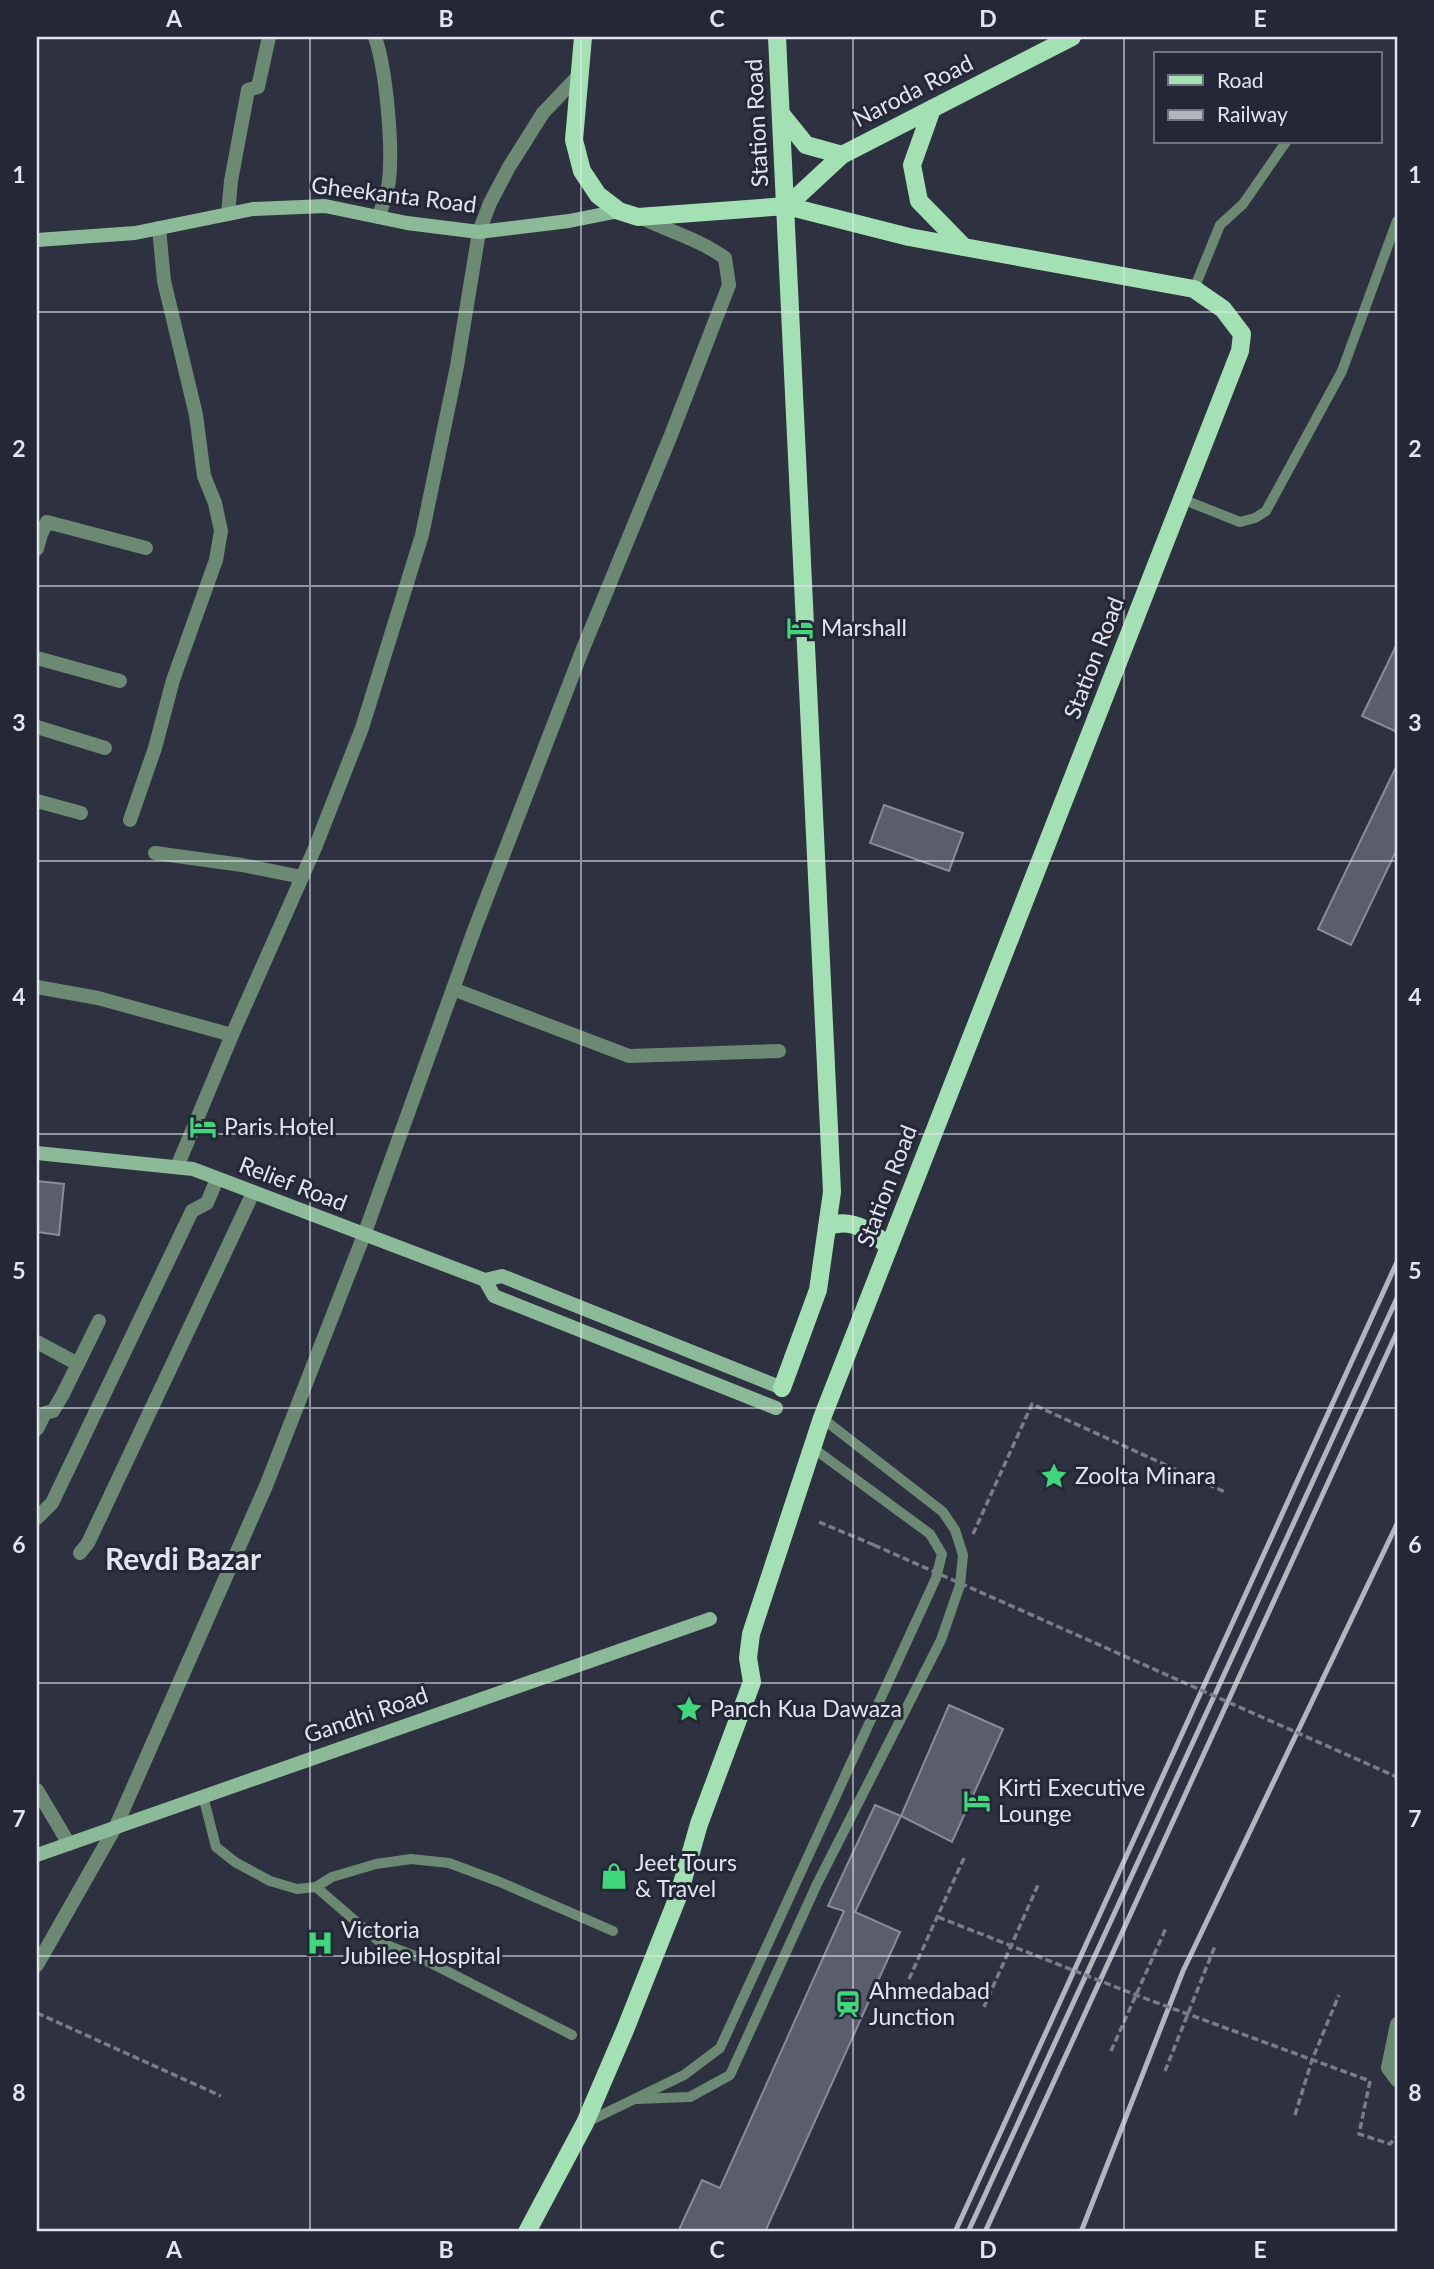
<svg xmlns="http://www.w3.org/2000/svg" width="1434" height="2269" font-family="Lato,sans-serif">
<rect width="100%" height="100%" fill="#2e313f"/>
<g fill="#595d6c" stroke="#878b9c" stroke-width="2">
<path d="M1397,644V732L1362,716Z"/>
<path d="M1397,765V849L1351,945L1318,929Z"/>
<path d="M884,805L963,833L949,871L870,843Z"/>
<path d="M37,1181L64,1184L59,1235L37,1232Z"/>
<path d="M949,1705L1003,1729L952,1842L901,1816Z"/>
<path d="M875,1805L901,1816L855,1912L900,1932L765,2232H678L702,2180L720,2188L844,1911L828,1906Z"/>
</g>
<g fill="none" stroke-linecap="round" stroke-linejoin="round">
<g stroke="#7a7c88" stroke-width="3.5" stroke-dasharray="7 3.5" stroke-linecap="butt">
<path d="M819,1522L874,1545"/>
<path d="M973,1534L1032,1404L1225,1492"/>
<path d="M909,1979L964,1858"/>
<path d="M984,2007L1038,1885"/>
<path d="M37,2013L221,2096"/>
<path d="M1111,2051L1166,1928"/>
<path d="M1165,2071L1215,1946"/>
<path d="M1370,2081L1359,2134L1390,2144L1397,2136"/>
<path d="M1295,2115L1312,2060L1339,1995"/>
</g>
<g stroke="#6c8973" stroke-width="10">
<path d="M1194,289L1220,225L1243,204L1286,142"/>
<path d="M1182,499L1240,522L1255,518L1266,511L1342,371L1397,221"/>
<path d="M203,1796L216,1847L235,1862L270,1881L297,1889L316,1887L332,1877L376,1864L411,1859L449,1863L500,1882L613,1931"/>
<path d="M316,1887L381,1943L423,1959L572,2035"/>
<path d="M636,2099L690,2097L730,2075L817,1884L941,1640L960,1585L963,1555L955,1530L943,1512L822,1418"/>
<path d="M585,2123L684,2075L720,2048L936,1578L942,1554L930,1534L813,1448"/>
</g>
<g stroke="#6c8973" stroke-width="14">
<path d="M375,37C386,69 393,145 389,180C388,192 382,205 379,217"/>
<path d="M228,214L231,181L248,90L258,87L269,37"/>
<path d="M37,549L41,534L47,522L146,548"/>
<path d="M37,658L120,681"/>
<path d="M37,727L105,748"/>
<path d="M37,801L81,813"/>
<path d="M130,820L155,748L173,680L216,560L221,531L215,503L204,476L196,415L164,281L159,228"/>
<path d="M155,853L242,865L302,877"/>
<path d="M37,987L98,998L232,1035"/>
<path d="M453,989L629,1056L779,1051"/>
<path d="M177,1167L232,1035L315,848L362,728L422,535L457,366L479,232L490,203L509,167L543,113L580,74"/>
<path d="M37,1342L78,1364"/>
<path d="M37,1429L45,1413L53,1411L63,1394L99,1321"/>
<path d="M37,1518L52,1503L192,1211L207,1203L217,1179"/>
<path d="M80,1553L88,1543L253,1193"/>
<path d="M37,1790L69,1844"/>
<path d="M37,1965L116,1826L266,1486L364,1235L475,928L582,651L671,435L729,285L725,258C699,239 668,231 640,217"/>
<path d="M1397,2024L1388,2068L1397,2080"/>
</g>
<g stroke="#8cba98" stroke-width="14">
<path d="M37,240L135,233L253,209L325,206L407,223L479,232L569,221L619,211"/>
<path d="M37,1153L193,1169L485,1280L502,1276L782,1388"/>
<path d="M485,1280L494,1296L776,1408"/>
<path d="M37,1855L710,1619"/>
</g>
<g stroke="#a3e0b4" stroke-width="18">
<path d="M777,37L832,1192L818,1290L782,1388"/>
<path d="M932,109L912,165L919,201L964,247"/>
<path d="M781,114L806,145L842,155"/>
<path d="M787,206L842,155L1072,37"/>
<path d="M827,1227C850,1216 873,1232 889,1247"/>
<path d="M527,2232L585,2123L625,2030L679,1894L699,1824L752,1682L748,1658L751,1634L822,1418L1240,351L1242,334L1223,309L1194,289L909,237L787,206L638,217L619,211L598,195L582,171L574,140L583,37"/>
</g>
<g stroke="#b2b4be" stroke-width="5">
<path d="M955,2232L1397,1262"/>
<path d="M968,2232L1397,1298"/>
<path d="M985,2232L1397,1332"/>
<path d="M1081,2232L1183,1971L1397,1524"/>
</g>
<g stroke="#7a7c88" stroke-width="3.5" stroke-dasharray="7 3.5" stroke-linecap="butt">
<path d="M874,1545L1397,1777"/>
<path d="M938,1917L1136,1995L1370,2081"/>
</g>
</g>
<path fill="none" stroke="#e3e5ee" stroke-width="2" stroke-opacity="0.55" d="M310,37V2232M581,37V2232M853,37V2232M1124,37V2232M37,312H1397M37,586H1397M37,861H1397M37,1134H1397M37,1408H1397M37,1683H1397M37,1956H1397"/>
<defs>
<symbol id="hotel-bare" viewBox="-9 -9 18 18"><path d="M-6-4.5h1.5V1H6V5H4.5V3h-9V5H-6ZM-4 0a1.8 1.8 0 1 1 3.6 0ZM.5 0V-2.5h3Q6-2.5 6 0Z" fill="#40d77c" stroke="#242735" stroke-width="2.5" paint-order="stroke"/></symbol>
<symbol id="sight-bare" viewBox="-9 -9 18 18"><path d="M0-6L1.8-2.2L6-1.7L2.9 1.2L3.7 5.4L0 3.3L-3.7 5.4L-2.9 1.2L-6-1.7L-1.8-2.2Z" fill="#40d77c" stroke="#242735" stroke-width="2.5" paint-order="stroke"/></symbol>
<symbol id="shop-bare" viewBox="-9 -9 18 18"><path d="M-5-2.5h2.3a2.7 3.5 0 0 1 5.4 0H5L5.5 6h-11ZM-1.5-2.5h3a1.5 2.3 0 0 0-3 0Z" fill="#40d77c" stroke="#242735" stroke-width="2.5" paint-order="stroke"/></symbol>
<symbol id="hospital-bare" viewBox="-9 -9 18 18"><path d="M-5-5h3v3.5h4V-5h3V5h-3V1.5h-4V5h-3Z" fill="#40d77c" stroke="#242735" stroke-width="2.5" paint-order="stroke"/></symbol>
<symbol id="station-bare" viewBox="-9 -9 18 18"><path d="M-3-6H3Q5-6 5-4V2Q5 4 3 4L4.5 6H3L1.5 4h-3L-3 6H-4.5L-3 4Q-5 4-5 2V-4Q-5-6-3-6ZM-3.5-4v3h7v-3ZM-3.5 1v1.5H-2V1ZM2 1v1.5H3.5V1Z" fill="#40d77c" stroke="#242735" stroke-width="2.5" paint-order="stroke"/></symbol>
</defs>
<g fill-rule="evenodd">
<use href="#hotel-bare" x="781" y="609" width="38" height="38"/>
<use href="#hotel-bare" x="184" y="1108" width="38" height="38"/>
<use href="#sight-bare" x="1035" y="1457" width="38" height="38"/>
<use href="#sight-bare" x="670" y="1690" width="38" height="38"/>
<use href="#hotel-bare" x="958" y="1782" width="38" height="38"/>
<use href="#shop-bare" x="595" y="1857" width="38" height="38"/>
<use href="#hospital-bare" x="301" y="1924" width="38" height="38"/>
<use href="#station-bare" x="829" y="1985" width="38" height="38"/>
</g>
<g text-anchor="middle" stroke-width="6" stroke-linejoin="round" paint-order="stroke">
<g font-size="23" fill="#e3e5ee" stroke="#242735">
<text transform="translate(913 91) rotate(-27)" y="8">Naroda Road</text>
<text transform="translate(757 123) rotate(-93)" y="8">Station Road</text>
<text transform="translate(394 195) rotate(7)" y="8">Gheekanta Road</text>
<text transform="translate(1094 658) rotate(-69)" y="8">Station Road</text>
<text transform="translate(293 1184) rotate(21)" y="8">Relief Road</text>
<text transform="translate(887 1186) rotate(-69)" y="8">Station Road</text>
<text transform="translate(366 1715) rotate(-19)" y="8">Gandhi Road</text>
</g>
<g font-size="23" fill="#e3e5ee" stroke="#242735" text-anchor="start">
<text x="821" y="636">Marshall</text>
<text x="224" y="1135">Paris Hotel</text>
<text x="1075" y="1484">Zoolta Minara</text>
<text x="710" y="1717">Panch Kua Dawaza</text>
<text x="998" y="1796">Kirti Executive<tspan x="998" dy="26">Lounge</tspan></text>
<text x="635" y="1871">Jeet Tours<tspan x="635" dy="26">&amp; Travel</tspan></text>
<text x="341" y="1938">Victoria<tspan x="341" dy="26">Jubilee Hospital</tspan></text>
<text x="869" y="1999">Ahmedabad<tspan x="869" dy="26">Junction</tspan></text>
</g>
<g font-size="30" font-weight="bold" fill="#e3e5ee" stroke="#242735">
<text x="183" y="1570">Revdi Bazar</text>
</g>
</g>
<rect width="1434" height="2269" fill="none" stroke="#242735" stroke-width="77"/>
<rect x="1154" y="52" width="228" height="91" fill="#242735" stroke="#70737f" stroke-width="2"/>
<rect x="1168" y="75" width="35" height="10" fill="#a3e0b4" stroke="#70737f" stroke-width="2"/>
<text x="1217" y="88" font-size="21" fill="#e3e5ee">Road</text>
<rect x="1168" y="110" width="35" height="10" fill="#b2b4be" stroke="#70737f" stroke-width="2"/>
<text x="1217" y="122" font-size="21" fill="#e3e5ee">Railway</text>
<rect x="38" y="38" width="1358" height="2192" fill="none" stroke="#e3e5ee" stroke-width="2.5"/>
<g font-size="23" text-anchor="middle" font-weight="bold" fill="#e3e5ee">
<text x="174" y="27">A</text>
<text x="446" y="27">B</text>
<text x="717" y="27">C</text>
<text x="988" y="27">D</text>
<text x="1260" y="27">E</text>
<text x="19" y="183">1</text>
<text x="1415" y="183">1</text>
<text x="19" y="457">2</text>
<text x="1415" y="457">2</text>
<text x="19" y="731">3</text>
<text x="1415" y="731">3</text>
<text x="19" y="1005">4</text>
<text x="1415" y="1005">4</text>
<text x="19" y="1279">5</text>
<text x="1415" y="1279">5</text>
<text x="19" y="1553">6</text>
<text x="1415" y="1553">6</text>
<text x="19" y="1827">7</text>
<text x="1415" y="1827">7</text>
<text x="19" y="2101">8</text>
<text x="1415" y="2101">8</text>
<text x="174" y="2258">A</text>
<text x="446" y="2258">B</text>
<text x="717" y="2258">C</text>
<text x="988" y="2258">D</text>
<text x="1260" y="2258">E</text>
</g>
</svg>
